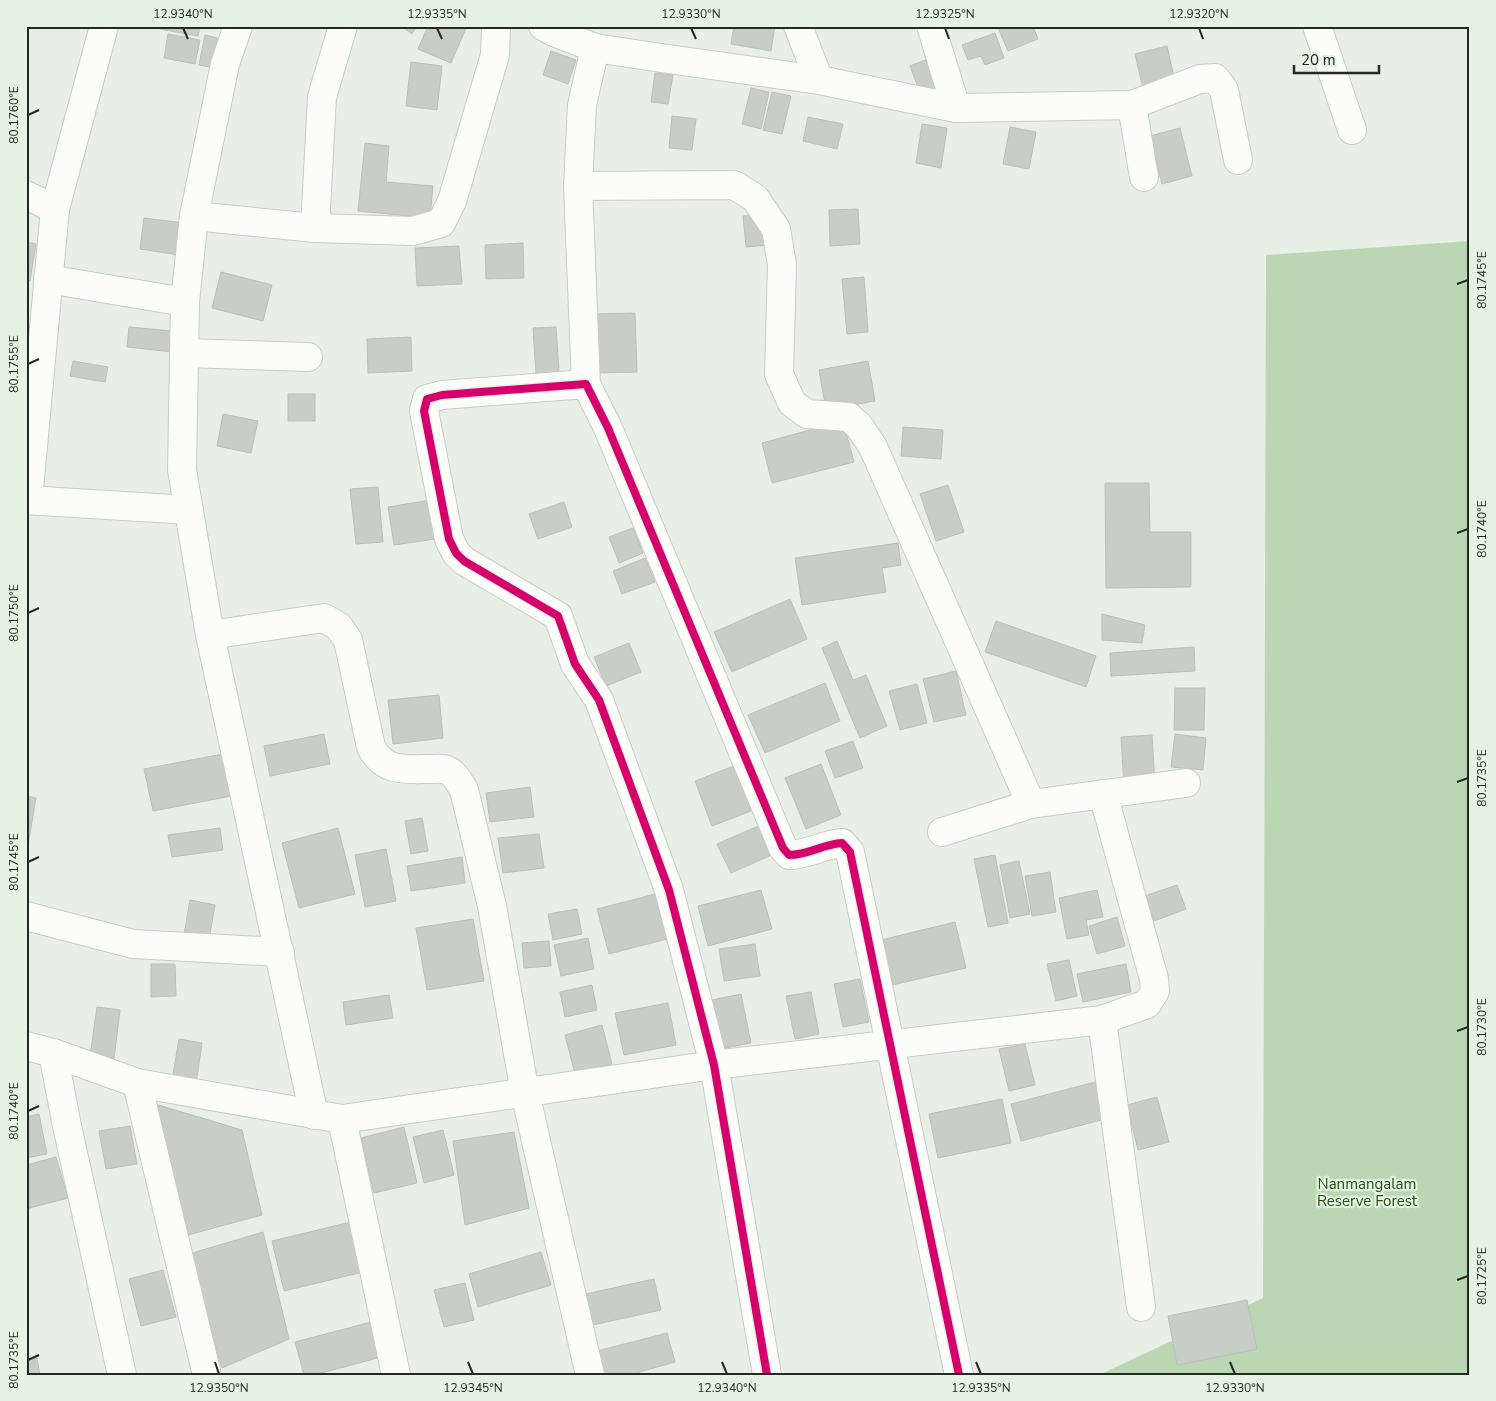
<svg xmlns="http://www.w3.org/2000/svg" width="1496" height="1401" font-family="'Nunito Sans',sans-serif">
<rect width="100%" height="100%" fill="#e8efe6"/>
<path fill="#bbd6b3" d="M1470,241V1375H1099L1263,1298L1266,255Z"/>
<g fill="#c8cdc7" stroke="#bac0b9">
<path d="M161,26H200L198,36L160,29Z"/>
<path d="M401,26H417L412,34Z"/>
<path d="M428,26H467L451,63L418,49Z"/>
<path d="M734,26H775L771,51L731,44Z"/>
<path d="M1003,26H1033L1038,39L1008,51L998,28Z"/>
<path d="M995,33L1004,58L985,65L981,56L968,60L962,45Z"/>
<path d="M168,34L200,40L195,64L164,58Z"/>
<path d="M205,35L221,39L216,68L199,65Z"/>
<path d="M1167,46L1176,86L1144,93L1135,54Z"/>
<path d="M551,51L576,60L568,84L543,75Z"/>
<path d="M928,59L940,91L922,98L910,66Z"/>
<path d="M411,62L442,66L437,110L406,106Z"/>
<path d="M655,73L673,75L668,104L651,102Z"/>
<path d="M751,88L769,92L761,129L742,124Z"/>
<path d="M772,92L791,96L782,134L763,130Z"/>
<path d="M672,116L696,119L692,150L669,148Z"/>
<path d="M808,117L843,124L837,149L803,141Z"/>
<path d="M922,124L947,128L941,168L916,163Z"/>
<path d="M1010,127L1036,132L1029,169L1003,164Z"/>
<path d="M1180,128L1192,176L1162,184L1150,136Z"/>
<path d="M365,143L389,146L386,182L433,186L430,218L358,211Z"/>
<path d="M858,209L860,244L830,246L829,210Z"/>
<path d="M766,215L769,245L746,247L743,216Z"/>
<path d="M144,218L184,223L179,255L140,249Z"/>
<path d="M26,242L36,244L30,281H26Z"/>
<path d="M523,243L524,278L486,279L485,245Z"/>
<path d="M459,246L462,284L417,286L415,248Z"/>
<path d="M221,272L272,285L263,321L212,308Z"/>
<path d="M864,277L868,332L847,334L842,279Z"/>
<path d="M635,313L637,372L596,373L594,314Z"/>
<path d="M129,327L183,332L181,353L127,347Z"/>
<path d="M556,327L559,372L536,374L533,328Z"/>
<path d="M411,337L412,371L368,373L367,339Z"/>
<path d="M73,361L108,367L105,382L70,376Z"/>
<path d="M868,361L875,401L826,410L819,370Z"/>
<rect x="288" y="394" width="27" height="27"/>
<path d="M223,414L258,421L251,453L217,446Z"/>
<path d="M843,421L854,462L772,483L762,443Z"/>
<path d="M903,427L943,430L941,459L901,456Z"/>
<path d="M1105,483H1149L1150,532H1191V587L1106,588Z"/>
<path d="M948,485L964,532L936,541L920,494Z"/>
<path d="M378,487L383,542L356,544L350,489Z"/>
<path d="M437,499L442,538L394,545L388,507Z"/>
<path d="M564,502L572,527L538,539L529,514Z"/>
<path d="M633,528L643,553L619,563L609,537Z"/>
<path d="M898,543L901,565L882,568L886,592L802,605L795,558Z"/>
<path d="M645,558L655,582L622,594L613,571Z"/>
<path d="M790,599L807,639L732,672L714,632Z"/>
<path d="M1102,614L1145,625L1142,643L1102,640Z"/>
<path d="M996,621L1096,656L1086,687L985,652Z"/>
<path d="M837,641L853,680L866,675L887,726L860,738L822,648Z"/>
<path d="M629,643L641,672L606,686L594,657Z"/>
<path d="M1194,647L1195,671L1111,676L1110,653Z"/>
<path d="M956,671L966,715L934,722L923,679Z"/>
<path d="M825,683L840,721L765,753L748,715Z"/>
<path d="M917,684L927,723L900,730L889,691Z"/>
<path d="M1175,688H1205L1204,730H1174Z"/>
<path d="M439,695L443,738L393,744L388,700Z"/>
<path d="M324,734L330,764L270,776L264,746Z"/>
<path d="M1175,734L1206,738L1203,770L1171,767Z"/>
<path d="M1152,735L1155,784L1124,786L1121,737Z"/>
<path d="M853,741L863,768L835,778L825,751Z"/>
<path d="M228,753L237,795L153,811L144,769Z"/>
<path d="M739,764L756,809L712,826L695,781Z"/>
<path d="M821,764L841,815L806,829L785,778Z"/>
<path d="M530,787L534,817L490,822L486,793Z"/>
<path d="M26,796L36,798L26,857Z"/>
<path d="M422,818L428,851L411,854L405,821Z"/>
<path d="M763,824L776,853L731,873L717,844Z"/>
<path d="M220,828L223,850L172,857L168,835Z"/>
<path d="M338,828L355,894L299,908L282,843Z"/>
<path d="M539,834L544,868L503,873L498,838Z"/>
<path d="M386,849L396,901L365,907L355,855Z"/>
<path d="M995,855L1008,923L988,927L974,859Z"/>
<path d="M462,857L465,883L411,891L407,866Z"/>
<path d="M1019,861L1030,914L1010,918L1000,865Z"/>
<path d="M1050,872L1056,912L1032,916L1025,876Z"/>
<path d="M1177,885L1186,909L1154,921L1145,896Z"/>
<path d="M761,890L772,929L708,946L698,906Z"/>
<path d="M1097,890L1103,917L1086,920L1089,935L1067,939L1059,898Z"/>
<path d="M659,893L671,938L609,954L597,909Z"/>
<path d="M190,900L215,905L209,939L184,935Z"/>
<path d="M577,909L582,934L553,940L548,914Z"/>
<path d="M1117,917L1125,946L1097,954L1089,926Z"/>
<path d="M473,919L484,981L427,990L416,928Z"/>
<path d="M955,922L966,968L892,985L881,940Z"/>
<path d="M588,938L594,969L561,976L554,945Z"/>
<path d="M549,941L551,966L524,968L522,943Z"/>
<path d="M755,944L760,976L724,981L719,949Z"/>
<path d="M1069,960L1077,996L1056,1001L1047,964Z"/>
<path d="M151,964H175L176,996L151,997Z"/>
<path d="M1126,964L1131,992L1083,1002L1077,974Z"/>
<path d="M860,979L869,1022L843,1027L834,984Z"/>
<path d="M592,985L597,1010L565,1017L560,992Z"/>
<path d="M811,992L819,1034L795,1039L786,996Z"/>
<path d="M741,994L751,1043L721,1049L712,1000Z"/>
<path d="M389,995L393,1018L346,1025L343,1002Z"/>
<path d="M668,1003L676,1045L624,1055L615,1013Z"/>
<path d="M97,1007L120,1010L114,1058L90,1056Z"/>
<path d="M602,1025L612,1064L575,1074L565,1035Z"/>
<path d="M179,1039L202,1043L196,1084L172,1080Z"/>
<path d="M1025,1044L1035,1085L1009,1091L999,1049Z"/>
<path d="M1095,1082L1105,1119L1021,1141L1011,1104Z"/>
<path d="M1157,1097L1169,1142L1138,1150L1127,1105Z"/>
<path d="M1002,1099L1011,1143L938,1158L929,1114Z"/>
<path d="M155,1104L242,1130L262,1215L188,1235Z"/>
<path d="M39,1114L47,1154L26,1158V1117Z"/>
<path d="M130,1126L137,1164L106,1169L99,1131Z"/>
<path d="M404,1127L417,1183L374,1193L361,1138Z"/>
<path d="M443,1130L454,1175L424,1183L413,1137Z"/>
<path d="M514,1132L529,1208L465,1225L453,1141Z"/>
<path d="M56,1157L68,1198L26,1209V1165Z"/>
<path d="M351,1222L363,1272L284,1291L272,1241Z"/>
<path d="M263,1232L289,1339L222,1368L189,1254Z"/>
<path d="M541,1252L551,1285L478,1307L469,1274Z"/>
<path d="M163,1270L176,1317L141,1326L129,1279Z"/>
<path d="M654,1279L661,1310L588,1326L581,1295Z"/>
<path d="M465,1283L474,1320L444,1327L434,1290Z"/>
<path d="M1247,1300L1257,1349L1177,1365L1168,1316Z"/>
<path d="M375,1321L385,1356L314,1375H304L295,1342Z"/>
<path d="M667,1333L675,1362L629,1375H599L593,1352Z"/>
<path d="M37,1358L40,1375H26V1360Z"/>
</g>
<g fill="none" stroke-linecap="round" stroke-linejoin="round">
<defs>
<g id="minor">
<path d="M238,26L225,64L194,216L185,302L182,470L210,635L314,1115"/>
<path d="M543,26L554,32L595,48L668,59L819,80L956,108L1132,105L1200,79L1215,78L1224,90L1238,160"/>
<path d="M798,26L819,80"/>
<path d="M931,26L956,108"/>
<path d="M1317,26L1352,130"/>
<path d="M1132,105L1144,177"/>
<path d="M578,186L734,185L755,198L776,229L782,265L779,374L792,403L807,414L849,417L859,426L873,447L1031,804L1186,783"/>
<path d="M26,195L55,209"/>
<path d="M194,216L315,228L413,231L441,223L452,201L495,55L496,26"/>
<path d="M315,228L322,97L343,26"/>
<path d="M48,279L185,302"/>
<path d="M184,353L308,357"/>
<path d="M586,384L578,186L582,105L595,48"/>
<path d="M26,500L189,510"/>
<path d="M28,500L55,209L104,26"/>
<path d="M210,635L324,618L338,626L348,640L371,747C384,773 406,769 432,769C436,769 443,768 447,770C456,774 459,783 464,790L492,906L525,1093L590,1375"/>
<path d="M942,832L1031,804"/>
<path d="M26,916L133,944L280,952"/>
<path d="M1102,1020L1141,1307"/>
<path d="M26,1046L53,1053L137,1083L342,1119L714,1065L1102,1020L1147,1004L1155,991L1154,979L1103,794"/>
<path d="M53,1053L67,1126L122,1375"/>
<path d="M137,1083L207,1375"/>
<path d="M342,1119L396,1375"/>
<path d="M767,1375L714,1065L669,890L599,700L575,664L558,616L464,561L456,553L449,539L424,411L427,399L442,395L586,384L608,428L783,848L789,855C808,855 824,844 842,843L850,852L959,1375"/>
</g>
</defs>
<use href="#minor" stroke="#c7ccc5" stroke-width="30"/>
<use href="#minor" stroke="#fcfdfb" stroke-width="28"/>
<defs>
<path id="cycleway" d="M767,1375L714,1065L669,890L599,700L575,664L558,616L464,561L456,553L449,539L424,411L427,399L442,395L586,384L608,428L783,848L789,855C808,855 824,844 842,843L850,852L959,1375"/>
</defs>
<use href="#cycleway" stroke="#e6f3e2" stroke-width="11"/>
<use href="#cycleway" stroke="#d6006c" stroke-width="8"/>
</g>
<path fill="none" stroke="#242922" stroke-width="2" d="M183,28L188,39M437,28L442,39M691,28L696,39M945,28L949,39M1199,28L1203,39M28,115L39,110M1457,284L1468,280M28,364L39,359M1457,533L1468,529M28,613L39,608M1457,782L1468,778M28,862L39,857M1457,1031L1468,1027M28,1111L39,1106M1457,1280L1468,1276M28,1360L39,1355M215,1362L219,1374M468,1362L473,1374M722,1362L727,1374M976,1362L981,1374M1230,1362L1235,1374"/>
<g text-anchor="middle" stroke-width="4.5" stroke-linejoin="round" paint-order="stroke">
<g font-size="15" fill="#244e15" stroke="#e6f3e2">
<text x="1367" y="1189">Nanmangalam<tspan x="1367" dy="17">Reserve Forest</tspan></text>
</g>
</g>
<rect width="1496" height="1401" fill="none" stroke="#e6f3e2" stroke-width="55"/>
<path d="M1294 65v8h85v-8" fill="none" stroke="#242922" stroke-width="2.5"/>
<text x="1301" y="65" font-size="15" fill="#242922" stroke="#e6f3e2" stroke-width="4" paint-order="stroke">20 m</text>
<rect x="28" y="28" width="1440" height="1346" fill="none" stroke="#242922" stroke-width="2"/>
<g font-size="12" text-anchor="middle" fill="#242922">
<text x="183" y="18">12.9340°N</text>
<text x="437" y="18">12.9335°N</text>
<text x="691" y="18">12.9330°N</text>
<text x="945" y="18">12.9325°N</text>
<text x="1199" y="18">12.9320°N</text>
<text transform="translate(14 115) rotate(-90)" y="4">80.1760°E</text>
<text transform="translate(1482 280) rotate(-90)" y="4">80.1745°E</text>
<text transform="translate(14 364) rotate(-90)" y="4">80.1755°E</text>
<text transform="translate(1482 529) rotate(-90)" y="4">80.1740°E</text>
<text transform="translate(14 613) rotate(-90)" y="4">80.1750°E</text>
<text transform="translate(1482 778) rotate(-90)" y="4">80.1735°E</text>
<text transform="translate(14 862) rotate(-90)" y="4">80.1745°E</text>
<text transform="translate(1482 1027) rotate(-90)" y="4">80.1730°E</text>
<text transform="translate(14 1111) rotate(-90)" y="4">80.1740°E</text>
<text transform="translate(1482 1276) rotate(-90)" y="4">80.1725°E</text>
<text transform="translate(14 1360) rotate(-90)" y="4">80.1735°E</text>
<text x="219" y="1392">12.9350°N</text>
<text x="473" y="1392">12.9345°N</text>
<text x="727" y="1392">12.9340°N</text>
<text x="981" y="1392">12.9335°N</text>
<text x="1235" y="1392">12.9330°N</text>
</g>
</svg>
